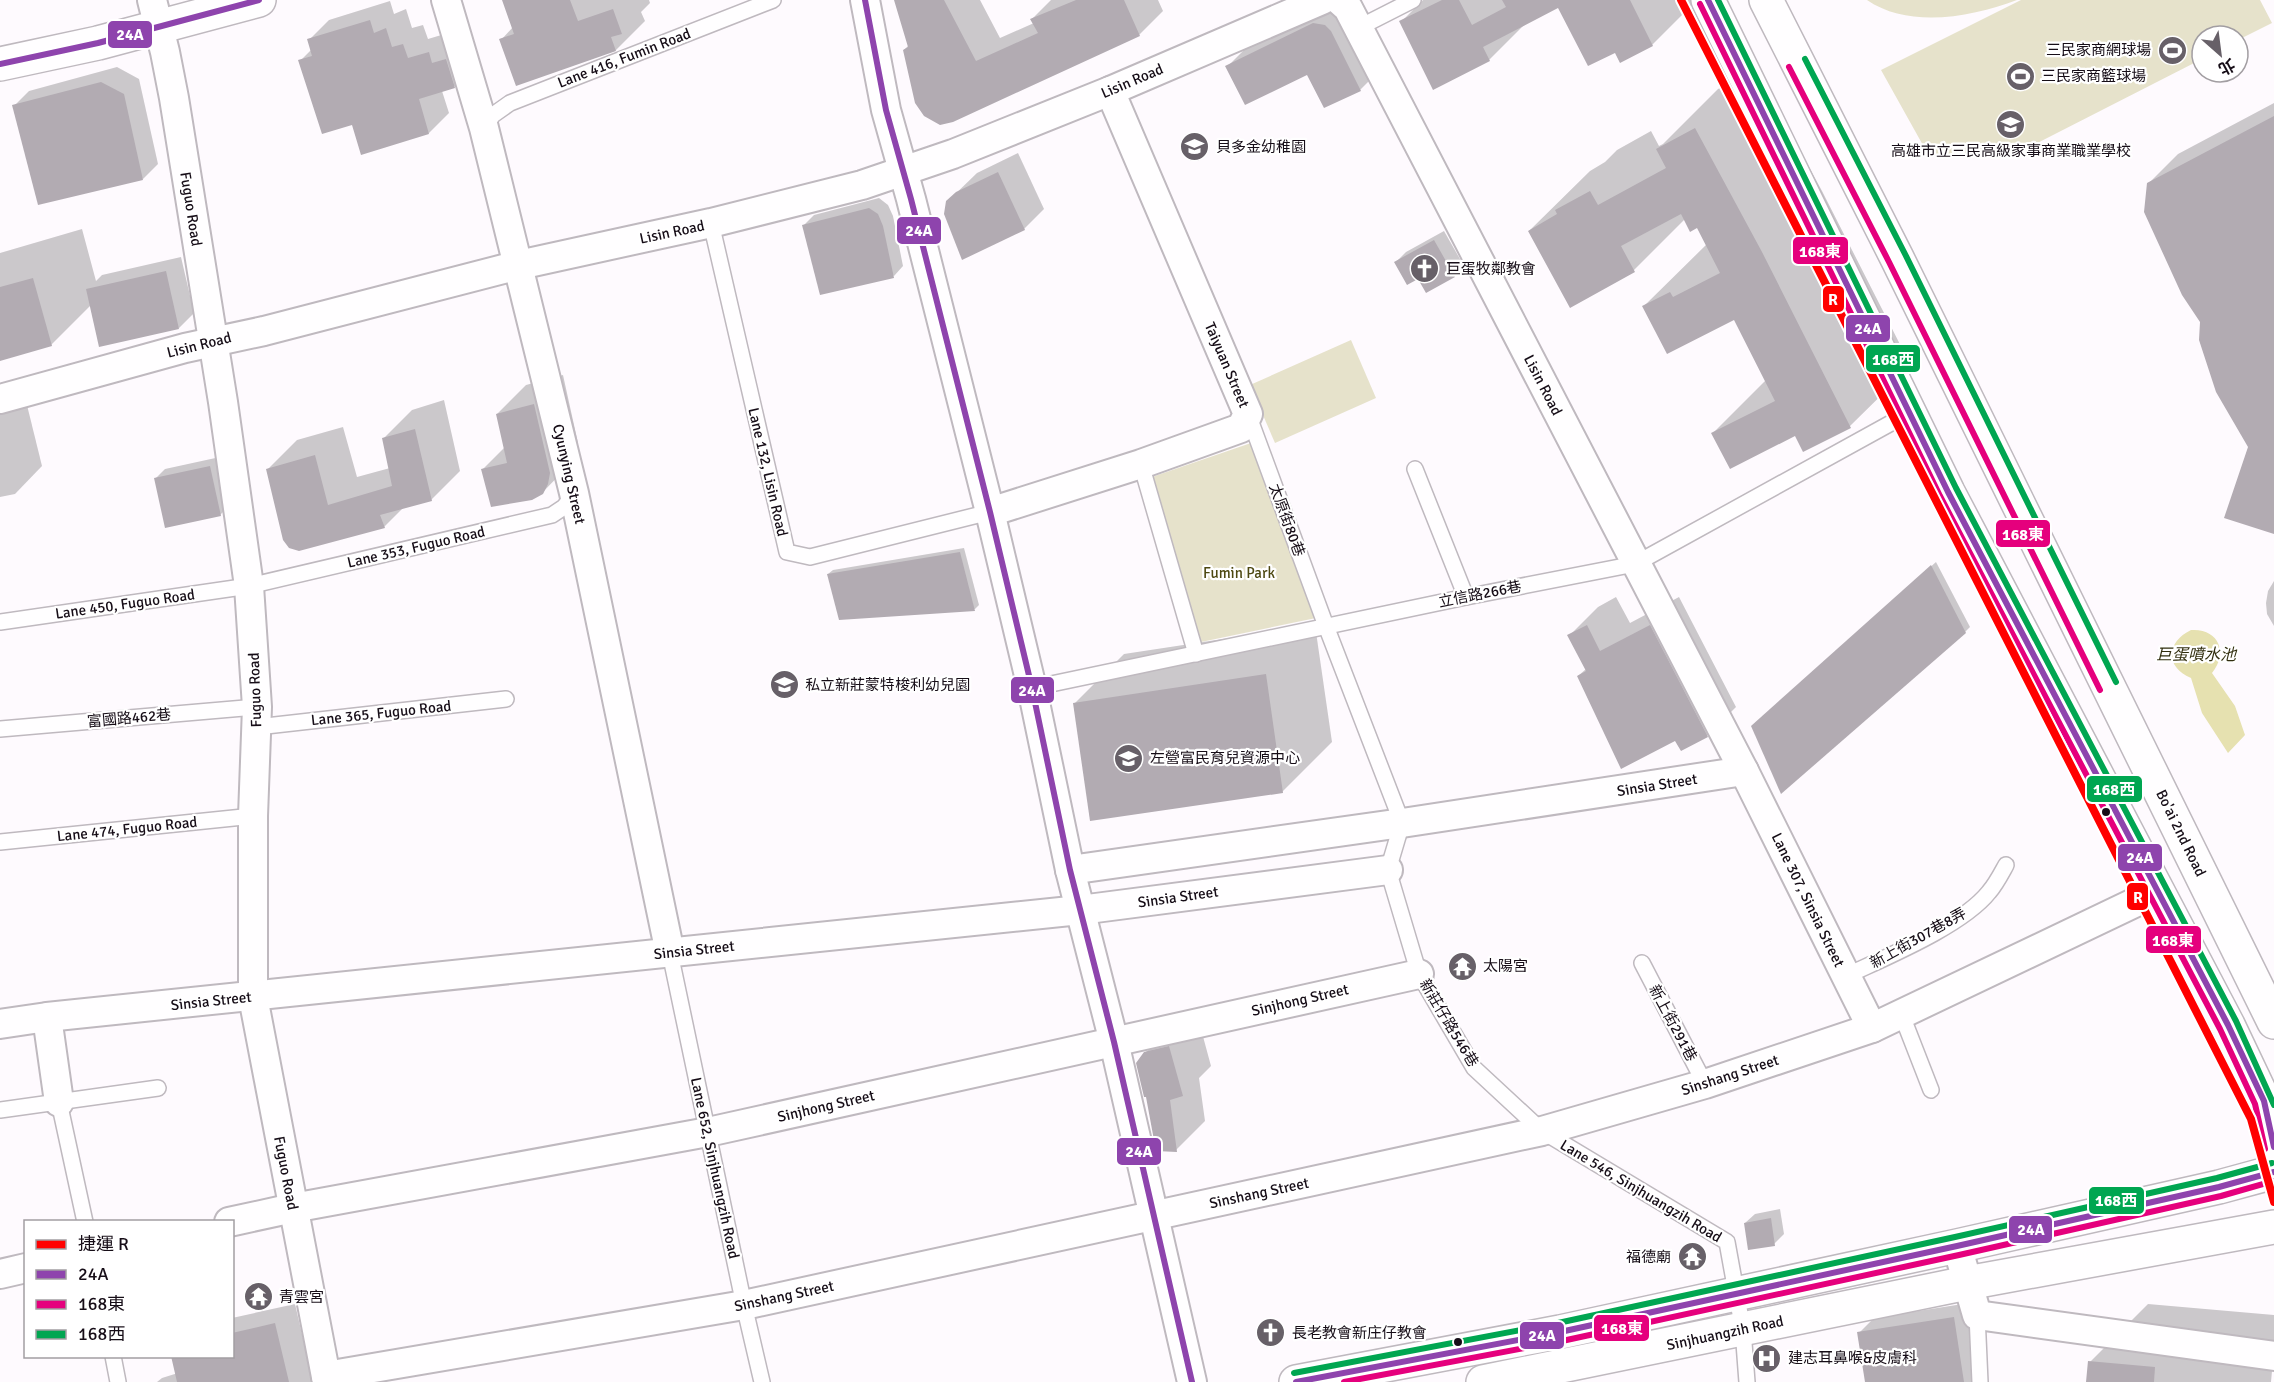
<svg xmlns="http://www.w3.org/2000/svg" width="2274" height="1382" font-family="Signika,'Noto Sans TC',sans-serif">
<rect width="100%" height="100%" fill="#fefafe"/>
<g fill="#e6e2cb">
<path d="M1867,0H2017C1972,17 1909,29 1867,0Z"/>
<path d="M2021,0H2260L2272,23L2238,40V36H2202V59L2020,152L1929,156L1881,70Z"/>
<path d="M1351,340L1376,398L1275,443L1250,385Z"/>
<path d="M1251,443L1316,618L1201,642L1152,477Z"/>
</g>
<path fill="#e6e1b0" d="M2191,630C2218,628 2229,652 2212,673L2235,706L2245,735L2228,753L2202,713L2191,678C2165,667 2166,642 2191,630Z"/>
<g fill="#0003">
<path d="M503,0H649L650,3L641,12L645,21L616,50L580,63L501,40L513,27Z"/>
<path d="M895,0H980L1000,38L1034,23L1032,19L1051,0H1158L1163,11L1139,35L952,120L904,50L909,45Z"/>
<path d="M1333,0L1389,61L1360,90L1308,73L1227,67L1256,38Z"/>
<path d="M1423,0H1694L1695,2L1652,45L1559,6L1526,23L1489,60L1401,22Z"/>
<path d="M390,1L394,14L406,9L412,28L423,25L428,39L448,33L474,67L454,87L442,91L449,113L429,133L353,123L300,61L312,49L309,40L329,20Z"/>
<path d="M117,67L139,79L158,164L143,179L14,106L29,91Z"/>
<path d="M1756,69L1822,191L1911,366L1850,426L1804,450L1796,434L1713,433L1766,380L1735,318L1644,306L1707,244L1697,226L1685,219L1634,270L1571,306L1529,231L1590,171L1605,162L1617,150L1651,131L1659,146L1663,144L1718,89Z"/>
<path d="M2274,103V533L2249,447L2148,184L2178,154Z"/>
<path d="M1018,153L1044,209L1024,229L947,202L977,173Z"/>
<path d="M879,198L888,205L893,216L903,266L894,276L804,225L814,215Z"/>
<path d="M82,229L96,281L102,275L181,257L194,313L179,328L91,305L51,345L0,359V253Z"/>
<path d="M1444,231L1464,266L1454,276L1419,277L1396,262L1406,252Z"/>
<path d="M563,375L578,443L576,454L571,463L542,493L483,469L505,447L497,414L526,385Z"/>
<path d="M444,400L460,471L431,500L404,507L384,527L299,549L268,469L297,440L343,427L357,477L390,468L383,439L412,410Z"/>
<path d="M26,401L42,466L15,494L0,497V408Z"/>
<path d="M220,457L230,505L220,515L155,479L165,469Z"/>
<path d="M964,548L979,605L975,609L840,618L828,574L833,570Z"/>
<path d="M1936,562L1970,627L1965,632L1758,722Z"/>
<path d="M2274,581V626L2267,614L2266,603L2268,591Z"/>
<path d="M1616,597L1630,623L1679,597L1736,707L1707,736L1676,739L1578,676L1586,669L1569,636L1598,607Z"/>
<path d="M1315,625L1332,742L1282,792L1074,704L1124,654Z"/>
<path d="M1198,1018L1211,1066L1199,1078L1205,1121L1176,1150L1145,1053L1174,1024Z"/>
<path d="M1780,1209L1784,1234L1774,1244L1745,1223L1755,1214Z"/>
<path d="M1969,1303L1981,1382H1866L1859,1333L1874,1318Z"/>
<path d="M295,1304L313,1382H157L162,1378L232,1356V1318Z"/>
<path d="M2148,1304L2274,1315V1371H2272L2271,1382H2088L2090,1362Z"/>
</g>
<g fill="#b2abb2">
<path d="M502,0H570L578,21L613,9L622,34L611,37L616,51L516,86L499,39L514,34Z"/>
<path d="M894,0H944L976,61L1038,33L1030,19L1076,0H1124L1140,36L953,122L940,125L924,116L915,103L903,50L908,47Z"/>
<path d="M1442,0H1459L1472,25L1506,7L1502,0H1630L1653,46L1620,63L1615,53L1588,66L1558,8L1483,47L1490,61L1433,90L1399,21Z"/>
<path d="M370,20L374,33L386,28L392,47L403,44L408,58L429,52L432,63L446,59L455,88L419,99L429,134L361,155L352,125L322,134L298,60L312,56L307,39Z"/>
<path d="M1313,23L1325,25L1331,31L1361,91L1324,108L1307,75L1245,105L1225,66Z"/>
<path d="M101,82L124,94L143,180L38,205L12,105Z"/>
<path d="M2274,116V534L2224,518L2248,447L2216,392L2199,340L2200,322L2182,295L2144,212L2147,183Z"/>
<path d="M1695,128L1762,252L1851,428L1803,452L1795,436L1730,469L1711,433L1775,401L1734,320L1667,354L1642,306L1670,292L1673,297L1720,273L1697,228L1690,232L1681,214L1621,246L1635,272L1570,308L1528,231L1557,214L1555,210L1590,191L1598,205L1666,168L1656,149Z"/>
<path d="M998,172L1025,230L962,260L944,214L946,201L956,192Z"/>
<path d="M869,208L878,214L883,226L894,278L820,295L802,225Z"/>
<path d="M1434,240L1455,277L1426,293L1418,279L1407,285L1394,262Z"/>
<path d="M166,271L179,329L99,347L86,289Z"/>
<path d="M33,278L52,346L0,361V287Z"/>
<path d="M534,404L550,473L548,484L543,494L532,500L491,507L481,469L507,463L496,414Z"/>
<path d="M415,429L432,501L380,515L385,528L299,551L289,548L283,540L266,469L315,455L328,505L392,486L382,438Z"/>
<path d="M210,466L221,516L165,528L154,478Z"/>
<path d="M960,552L975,611L839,620L827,574Z"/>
<path d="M1931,565L1966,633L1781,794L1751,726Z"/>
<path d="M1587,625L1600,651L1650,625L1708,737L1681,751L1675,741L1621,769L1577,676L1586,671L1567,635Z"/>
<path d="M1266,674L1283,793L1090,821L1073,703Z"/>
<path d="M1169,1046L1183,1096L1170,1100L1177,1152L1156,1151L1146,1097H1144L1136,1063L1144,1052Z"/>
<path d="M1771,1218L1775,1246L1748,1250L1744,1223Z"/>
<path d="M1954,1317L1964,1382H1865L1857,1332Z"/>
<path d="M275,1323L289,1382H177L171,1356H232V1333Z"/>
<path d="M2088,1361L2155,1367L2154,1382H2086Z"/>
</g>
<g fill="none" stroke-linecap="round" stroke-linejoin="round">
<defs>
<g id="lane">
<path d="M1358,28L1413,0"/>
<path d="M484,128L493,115L510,103L773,0"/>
<path d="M711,223L787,552L810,557L990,512"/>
<path d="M1248,414L1326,626L1402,823L1388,870L1419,974L1474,1068L1542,1131L1727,1242L1743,1330L1747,1382"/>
<path d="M1141,464L1196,654"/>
<path d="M1415,469L1466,597"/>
<path d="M0,622L249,586L552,515L564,507L574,494"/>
<path d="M1032,688L1466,597L1635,564L1911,412"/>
<path d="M257,727L506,699"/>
<path d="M0,729L257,707"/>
<path d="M0,842L253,816"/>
<path d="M670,953L744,1305L762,1382"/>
<path d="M1642,963L1705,1084"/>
<path d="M1846,976C1886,957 1962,926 1989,892C1996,884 2001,874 2006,865"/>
<path d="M1901,1013L1931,1090"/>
<path d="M59,1102L85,1222"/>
<path d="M0,1110L158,1088"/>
<path d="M1977,1315L1980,1382"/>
<path d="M113,1356L118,1382"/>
</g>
<g id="street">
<path d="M152,0L165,52L174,98L223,402L249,586L257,707L253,816V997L327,1382"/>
<path d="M446,0L484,128L574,493L670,953"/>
<path d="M865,0L886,110L911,199L990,512L1032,688L1070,870L1114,1042L1192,1382"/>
<path d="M1339,0L1348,8L1744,771L1872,1028"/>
<path d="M0,399L185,348L264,331L519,265L711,223L862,185L953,154L1110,91L1322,0"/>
<path d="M990,512L1141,464L1241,428L1248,414L1110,91"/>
<path d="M1070,870L1402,823L1744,771"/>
<path d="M47,1017L59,1102"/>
<path d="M0,1024L47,1017L1080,910L1388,870"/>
<path d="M229,1222L293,1208L708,1132L1419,974"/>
<path d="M1957,1246L1977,1315L2274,1356"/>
<path d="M0,1274L26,1268"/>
<path d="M326,1376L744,1305L1542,1131L1705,1084L1872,1028L2157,892"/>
</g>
<g id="secondary">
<path d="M1708,0L1948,492L2228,1025L2264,1101L2274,1147"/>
<path d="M1766,0L1897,258L2274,1022"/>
<path d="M0,64L98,43L259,0"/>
<path d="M1296,1382L1560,1332L1957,1246L2219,1187L2274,1172"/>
<path d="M1483,1382L1967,1283L2274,1227"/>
</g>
</defs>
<use href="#lane" stroke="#bfb9bf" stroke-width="18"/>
<use href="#street" stroke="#bfb9bf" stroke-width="32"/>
<use href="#secondary" stroke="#bfb9bf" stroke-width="36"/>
<use href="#lane" stroke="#fffeff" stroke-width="15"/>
<use href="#street" stroke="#fffeff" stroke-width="28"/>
<use href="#secondary" stroke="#fffeff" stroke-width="33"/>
<defs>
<g id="bus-1">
<path d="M865,0L886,110L911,199L990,512L1032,688L1070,870L1114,1042L1192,1382"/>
<path d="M1708,0L1948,492L2228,1025L2264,1101L2274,1147"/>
<path d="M0,64L98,43L259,0"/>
<path d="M1296,1382L1560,1332L1957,1246L2219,1187L2274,1172"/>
</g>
<g id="bus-2">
<path d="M1700,4L1940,496L2220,1029L2255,1104L2265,1149"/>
<path d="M1789,67L1889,262L2100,690"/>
<path d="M1344,1382L1562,1341L1959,1255L2221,1196L2274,1181"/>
</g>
<g id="bus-3">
<path d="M1718,0L1956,488L2236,1021L2274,1105"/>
<path d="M1805,59L1905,254L2116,682"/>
<path d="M1294,1373L1558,1323L1955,1237L2217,1178L2272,1163"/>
</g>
</defs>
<use href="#bus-1" stroke="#fff" stroke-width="10"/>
<use href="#bus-2" stroke="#fff" stroke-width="10"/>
<use href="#bus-3" stroke="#fff" stroke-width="10"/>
<use href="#bus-1" stroke="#8e44ad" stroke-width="6"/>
<use href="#bus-2" stroke="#e5007d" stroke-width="6"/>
<use href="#bus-3" stroke="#00a651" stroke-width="6"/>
<defs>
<path id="metro-1" d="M1681,0L2251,1119L2274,1202"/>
</defs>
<use href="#metro-1" stroke="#fff" stroke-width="12"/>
<use href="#metro-1" stroke="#f00" stroke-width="8"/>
</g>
<defs>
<symbol id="stadium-disc" viewBox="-11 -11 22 22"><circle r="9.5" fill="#676068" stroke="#fff"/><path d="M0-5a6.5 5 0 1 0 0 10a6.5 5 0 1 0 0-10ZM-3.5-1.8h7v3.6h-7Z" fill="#fff"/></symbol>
<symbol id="school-disc" viewBox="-11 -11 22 22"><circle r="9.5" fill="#676068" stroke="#fff"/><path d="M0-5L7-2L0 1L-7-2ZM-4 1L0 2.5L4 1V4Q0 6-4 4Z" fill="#fff"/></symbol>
<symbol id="church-disc" viewBox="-11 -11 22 22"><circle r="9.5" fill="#676068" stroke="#fff"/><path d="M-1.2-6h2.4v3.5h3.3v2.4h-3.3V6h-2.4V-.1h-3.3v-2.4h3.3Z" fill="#fff"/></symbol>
<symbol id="temple-disc" viewBox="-11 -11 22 22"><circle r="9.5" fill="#676068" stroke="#fff"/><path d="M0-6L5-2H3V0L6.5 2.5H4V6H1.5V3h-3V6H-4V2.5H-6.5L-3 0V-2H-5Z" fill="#fff"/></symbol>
<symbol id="hospital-disc" viewBox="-11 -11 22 22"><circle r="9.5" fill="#676068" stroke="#fff"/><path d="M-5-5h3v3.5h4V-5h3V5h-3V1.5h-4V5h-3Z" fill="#fff"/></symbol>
</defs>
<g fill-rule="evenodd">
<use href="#stadium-disc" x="2156" y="34" width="33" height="33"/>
<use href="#stadium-disc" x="2004" y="60" width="33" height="33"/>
<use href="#school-disc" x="1994" y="108" width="33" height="33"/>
<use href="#school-disc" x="1178" y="130" width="33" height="33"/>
<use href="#church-disc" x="1408" y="252" width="33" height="33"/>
<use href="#school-disc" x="768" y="668" width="33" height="33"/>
<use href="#school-disc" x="1112" y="742" width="33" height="33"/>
<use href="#temple-disc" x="1446" y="950" width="33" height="33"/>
<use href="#temple-disc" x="1676" y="1240" width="33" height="33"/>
<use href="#temple-disc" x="242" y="1280" width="33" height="33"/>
<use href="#church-disc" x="1254" y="1316" width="33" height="33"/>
<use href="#hospital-disc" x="1750" y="1342" width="33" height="33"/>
</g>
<g fill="#160d17" stroke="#fff" stroke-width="2">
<circle cx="2106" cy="812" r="5"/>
<circle cx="1458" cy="1342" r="5"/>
</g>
<g text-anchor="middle" stroke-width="4.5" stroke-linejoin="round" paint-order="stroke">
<g font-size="15" fill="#160d17" stroke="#fff" text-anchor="start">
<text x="2151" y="55" text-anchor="end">三民家商網球場</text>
<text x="2041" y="81">三民家商籃球場</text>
<text x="1216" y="152">貝多金幼稚園</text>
<text x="2011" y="156" text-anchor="middle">高雄市立三民高級家事商業職業學校</text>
<text x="1446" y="274">巨蛋牧鄰教會</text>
<text x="805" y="690">私立新莊蒙特梭利幼兒園</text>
<text x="1150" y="763">左營富民育兒資源中心</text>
<text x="1483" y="971">太陽宮</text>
<text x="1671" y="1262" text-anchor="end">福德廟</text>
<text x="279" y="1302">青雲宮</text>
<text x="1292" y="1338">長老教會新庄仔教會</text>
<text x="1788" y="1363">建志耳鼻喉&amp;皮膚科</text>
</g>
<g font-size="15" fill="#160d17" stroke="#fff">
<text transform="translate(624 58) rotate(-21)" y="5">Lane 416, Fumin Road</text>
<text transform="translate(1132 81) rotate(-23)" y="5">Lisin Road</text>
<text transform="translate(191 209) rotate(81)" y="5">Fuguo Road</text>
<text transform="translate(672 232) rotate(-12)" y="5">Lisin Road</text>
<text transform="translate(199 345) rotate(-14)" y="5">Lisin Road</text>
<text transform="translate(1227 365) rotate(67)" y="5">Taiyuan Street</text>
<text transform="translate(1543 385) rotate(63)" y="5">Lisin Road</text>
<text transform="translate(768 472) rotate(77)" y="5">Lane 132, Lisin Road</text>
<text transform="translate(569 474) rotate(77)" y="5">Cyunying Street</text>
<text transform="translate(1287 520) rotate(70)" y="5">太原街80巷</text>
<text transform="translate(416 547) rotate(-13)" y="5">Lane 353, Fuguo Road</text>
<text transform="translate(1480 594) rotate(-11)" y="5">立信路266巷</text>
<text transform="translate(125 604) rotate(-8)" y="5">Lane 450, Fuguo Road</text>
<text transform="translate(255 690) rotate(-92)" y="5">Fuguo Road</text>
<text transform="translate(381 713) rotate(-6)" y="5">Lane 365, Fuguo Road</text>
<text transform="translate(129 718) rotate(-5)" y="5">富國路462巷</text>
<text transform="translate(1657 785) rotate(-9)" y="5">Sinsia Street</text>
<text transform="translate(127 829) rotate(-6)" y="5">Lane 474, Fuguo Road</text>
<text transform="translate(2181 833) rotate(64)" y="5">Bo'ai 2nd Road</text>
<text transform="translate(1178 897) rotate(-8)" y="5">Sinsia Street</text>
<text transform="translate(1808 900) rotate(64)" y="5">Lane 307, Sinsia Street</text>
<text transform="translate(1918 938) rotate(-29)" y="5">新上街307巷8弄</text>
<text transform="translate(694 950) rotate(-6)" y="5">Sinsia Street</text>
<text transform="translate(1300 1000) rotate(-13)" y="5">Sinjhong Street</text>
<text transform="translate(211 1001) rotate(-6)" y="5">Sinsia Street</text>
<text transform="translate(1449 1023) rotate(59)" y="5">新莊仔路546巷</text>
<text transform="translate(1673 1023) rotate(62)" y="5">新上街291巷</text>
<text transform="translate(1730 1075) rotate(-18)" y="5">Sinshang Street</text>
<text transform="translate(826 1106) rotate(-13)" y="5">Sinjhong Street</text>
<text transform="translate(715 1168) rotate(78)" y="5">Lane 652, Sinjhuangzih Road</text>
<text transform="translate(286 1173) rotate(79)" y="5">Fuguo Road</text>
<text transform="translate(1641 1191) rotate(31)" y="5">Lane 546, Sinjhuangzih Road</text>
<text transform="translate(1259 1193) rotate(-12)" y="5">Sinshang Street</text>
<text transform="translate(784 1296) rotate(-12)" y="5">Sinshang Street</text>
<text transform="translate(1725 1333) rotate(-12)" y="5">Sinjhuangzih Road</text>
</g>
<g font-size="15" fill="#4d4811" stroke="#fff">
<text x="1239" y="578">Fumin Park</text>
</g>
<g font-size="16" font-style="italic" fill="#312e0e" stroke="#fff">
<text x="2196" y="660">巨蛋噴水池</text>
</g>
</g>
<g stroke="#fff" stroke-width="2">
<rect x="107" y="20" width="46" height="29" rx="6" fill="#8e44ad"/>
<rect x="896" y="216" width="46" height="29" rx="6" fill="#8e44ad"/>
<rect x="1792" y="236" width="57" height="29" rx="6" fill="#e5007d"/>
<rect x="1822" y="285" width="23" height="28" rx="6" fill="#f00"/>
<rect x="1845" y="314" width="46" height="29" rx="6" fill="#8e44ad"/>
<rect x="1865" y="344" width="56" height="29" rx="6" fill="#00a651"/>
<rect x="1995" y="519" width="56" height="29" rx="6" fill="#e5007d"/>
<rect x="1010" y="676" width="45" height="28" rx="6" fill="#8e44ad"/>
<rect x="2086" y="775" width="57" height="28" rx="6" fill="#00a651"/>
<rect x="2117" y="843" width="46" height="29" rx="6" fill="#8e44ad"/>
<rect x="2126" y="882" width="23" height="29" rx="6" fill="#f00"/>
<rect x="2145" y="925" width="57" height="29" rx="6" fill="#e5007d"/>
<rect x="1116" y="1137" width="46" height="29" rx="6" fill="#8e44ad"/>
<rect x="2088" y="1186" width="57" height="29" rx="6" fill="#00a651"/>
<rect x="2008" y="1215" width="45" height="29" rx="6" fill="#8e44ad"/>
<rect x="1593" y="1314" width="57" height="28" rx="6" fill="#e5007d"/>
<rect x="1519" y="1321" width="46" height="29" rx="6" fill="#8e44ad"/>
</g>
<g font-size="16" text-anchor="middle" font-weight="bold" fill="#fff">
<text x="130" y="40">24A</text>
<text x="919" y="236">24A</text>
<text x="1820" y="257">168東</text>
<text x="1833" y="305">R</text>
<text x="1868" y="334">24A</text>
<text x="1893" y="365">168西</text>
<text x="2023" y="540">168東</text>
<text x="1032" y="696">24A</text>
<text x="2114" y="795">168西</text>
<text x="2140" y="863">24A</text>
<text x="2138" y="903">R</text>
<text x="2173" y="946">168東</text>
<text x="1139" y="1157">24A</text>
<text x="2116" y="1206">168西</text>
<text x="2031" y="1235">24A</text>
<text x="1622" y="1334">168東</text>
<text x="1542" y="1341">24A</text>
</g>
<rect x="24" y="1220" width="210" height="138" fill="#ffffff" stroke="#a29ea2" stroke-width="1.5"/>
<rect x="36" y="1240" width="30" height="9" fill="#ff0000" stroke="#a29ea2" stroke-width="1.5"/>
<text x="78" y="1250" font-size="18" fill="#160d17">捷運 R</text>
<rect x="36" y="1270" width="30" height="9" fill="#8e44ad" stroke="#a29ea2" stroke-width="1.5"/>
<text x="78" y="1280" font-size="18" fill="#160d17">24A</text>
<rect x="36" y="1300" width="30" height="9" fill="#e5007d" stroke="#a29ea2" stroke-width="1.5"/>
<text x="78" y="1310" font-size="18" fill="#160d17">168東</text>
<rect x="36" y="1330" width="30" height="9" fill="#00a651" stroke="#a29ea2" stroke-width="1.5"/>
<text x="78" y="1340" font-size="18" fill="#160d17">168西</text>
<g transform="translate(2220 54) rotate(152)"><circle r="28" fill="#ffffff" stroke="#a29ea2" stroke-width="1.5"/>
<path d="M0-4.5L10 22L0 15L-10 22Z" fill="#676068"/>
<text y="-9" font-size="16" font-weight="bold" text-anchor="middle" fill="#160d17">北</text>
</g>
</svg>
